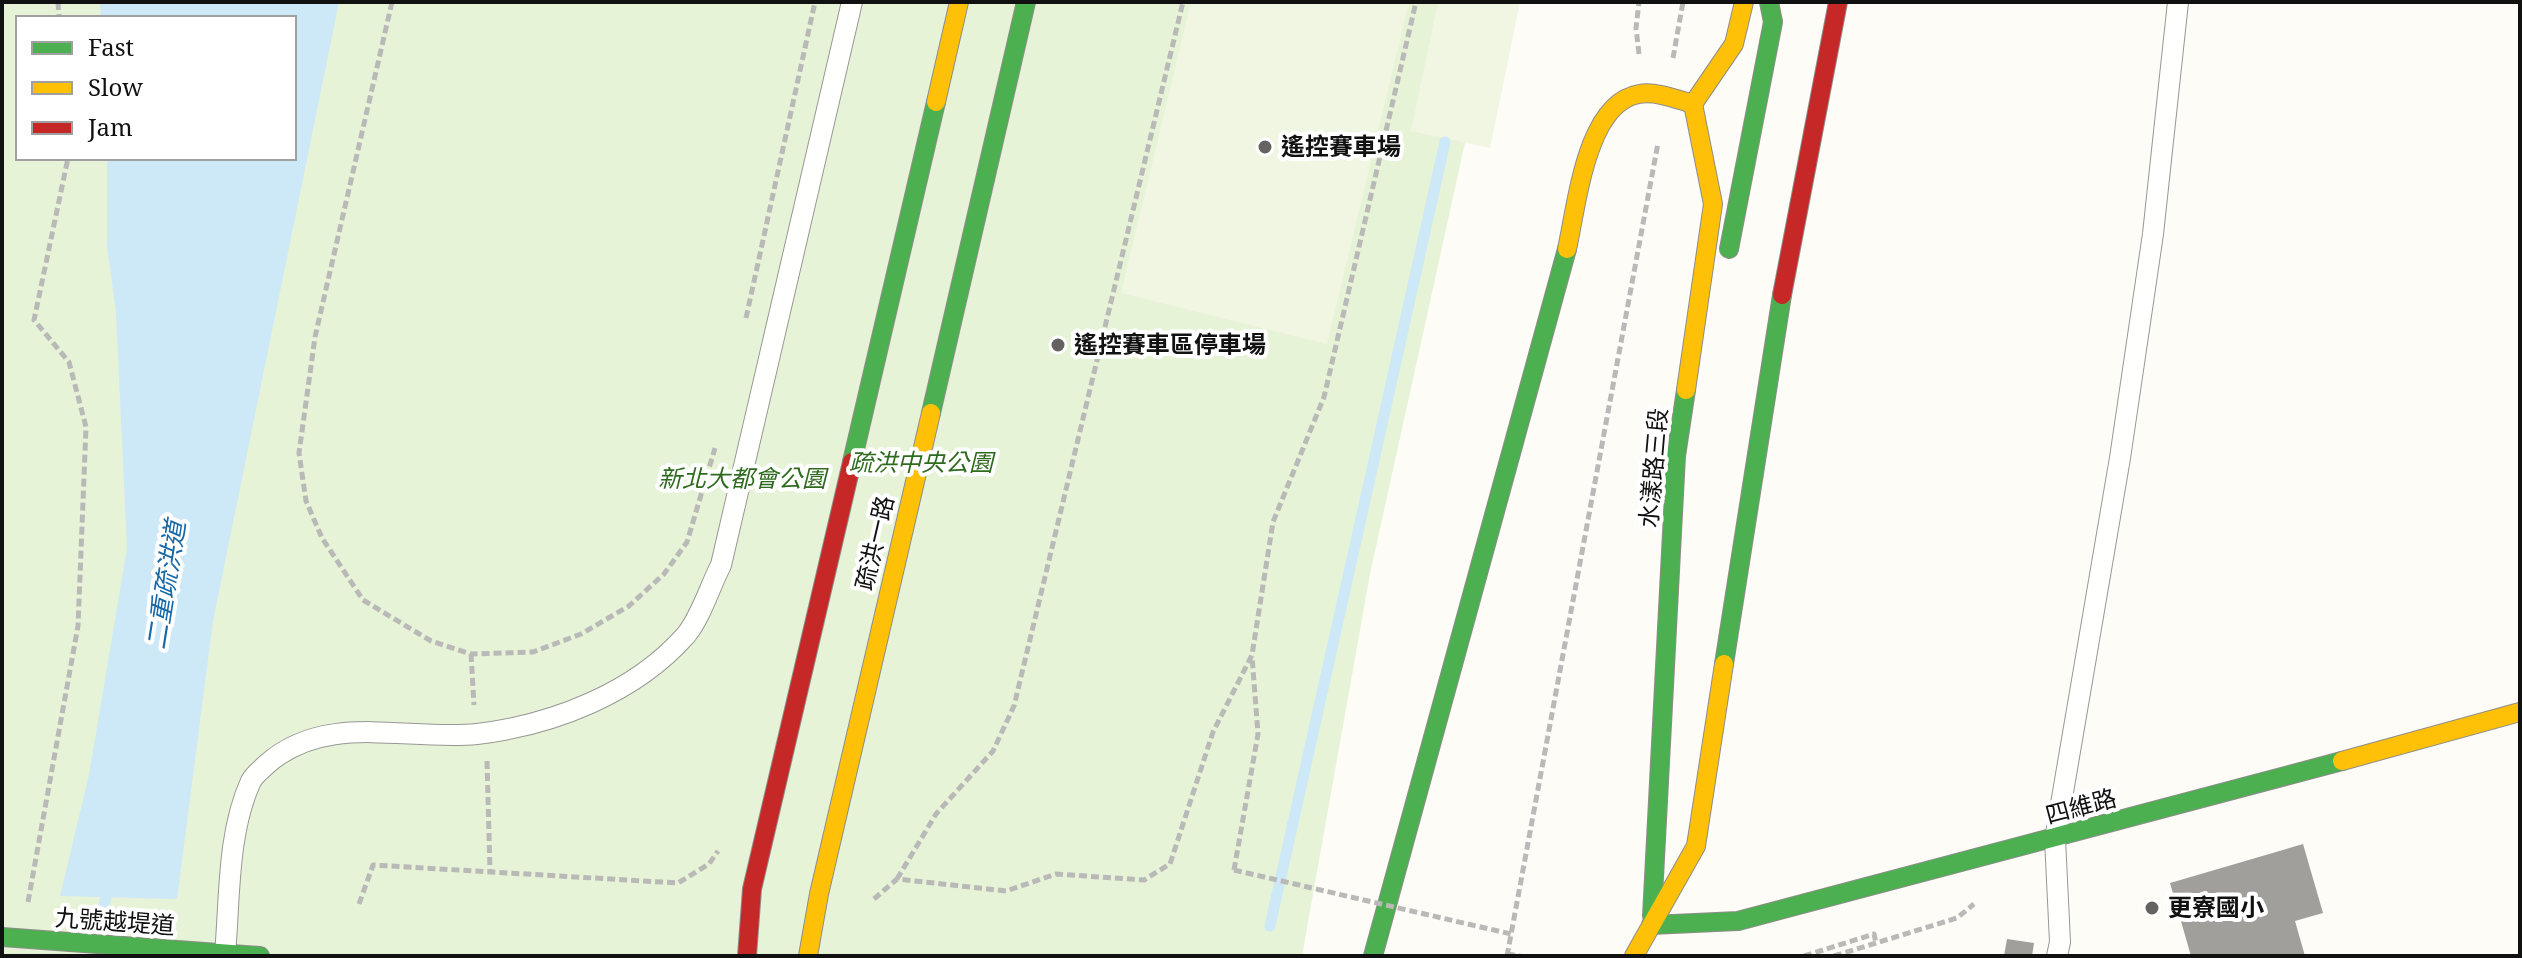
<svg xmlns="http://www.w3.org/2000/svg" width="2522" height="958" font-family="'Noto Serif','Noto Sans TC',serif">
<rect width="100%" height="100%" fill="#fdfcf7"/>
<path fill="#e7f3d7" fill-rule="evenodd" d="M2,2H1496L1370,574L1302,956H2ZM18,18H294V158H18Z"/>
<g fill="#f0f6e1">
<path d="M1191,2H1409L1327,344L1121,293Z"/>
<path d="M1438,2H1520L1490,148L1411,131Z"/>
</g>
<path fill="#cde8f7" d="M100,2H339L213,621L177,899L60,896L89,775L127,548L116,312L107,246V158H294V18H101Z"/>
<g fill="none" stroke-linecap="round" stroke-linejoin="round">
<g stroke="#cde8f7" stroke-width="11">
<path d="M102,912L109,886"/>
<path d="M1270,926L1445,142"/>
</g>
</g>
<g fill="#a19f9c">
<path d="M2303,844L2323,913L2295,921L2305,956H2191L2170,883Z"/>
<path d="M2007,939L2034,943L2032,956H2004Z"/>
</g>
<g fill="none" stroke-linecap="round" stroke-linejoin="round">
<defs>
<g id="lane">
<path d="M225,954C230,899 227,833 251,781C254,775 262,769 267,764C326,712 405,741 477,734C553,725 635,693 686,635C701,617 710,586 721,565L852,2"/>
<path d="M2057,956L2060,942L2055,839L2120,458L2153,234L2178,2"/>
</g>
<g id="fast">
<path d="M1729,249L1773,22L1769,2"/>
<path d="M931,413L1026,2"/>
<path d="M852,462L936,102"/>
<path d="M1724,664L1782,295"/>
<path d="M1652,916L1676,456L1686,390"/>
<path d="M1651,925L1738,921L2342,761"/>
<path d="M2,937L260,956"/>
<path d="M1373,956L1567,249"/>
</g>
<g id="slow">
<path d="M936,102L959,2"/>
<path d="M1567,249C1577,205 1586,103 1639,94C1656,91 1676,99 1693,104"/>
<path d="M1686,390L1713,204L1693,104L1734,44L1744,2"/>
<path d="M2342,761L2520,712"/>
<path d="M808,956L819,894L931,413"/>
<path d="M1634,956L1696,846L1724,664"/>
</g>
<g id="jam">
<path d="M1782,295L1838,2"/>
<path d="M747,956L752,889L852,462"/>
</g>
</defs>
<use href="#lane" stroke="#979795" stroke-width="22"/>
<use href="#fast" stroke="#8e8d8b" stroke-width="20"/>
<use href="#slow" stroke="#8e8d8b" stroke-width="20"/>
<use href="#jam" stroke="#8e8d8b" stroke-width="20"/>
<g stroke="#b9b9b8" stroke-width="5" stroke-dasharray="8 4" stroke-linecap="butt">
<path d="M58,2L59,18"/>
<path d="M392,2L315,337L299,453L306,501L322,538L363,600L431,641L471,654L533,652L581,634L629,606L664,574L687,542L715,448"/>
<path d="M1639,54L1636,28L1639,2"/>
<path d="M1673,58L1683,2"/>
<path d="M746,318L815,2"/>
<path d="M471,654L474,705"/>
<path d="M487,761L490,871"/>
<path d="M1234,870L1258,734L1252,656"/>
<path d="M897,879L936,814L993,751L1014,706L1183,2"/>
<path d="M874,899L897,879L1006,891L1056,874L1144,880L1170,864L1213,732L1252,655L1273,522L1324,397L1416,2"/>
<path d="M28,902L78,626L86,427L69,362L34,320L68,158"/>
<path d="M359,904L373,865L678,883L709,864L718,851"/>
<path d="M1507,954L1520,956"/>
<path d="M1507,956L1658,143"/>
<path d="M1804,956L1874,934L1876,943"/>
<path d="M1834,956L1957,918L1974,904"/>
</g>
<use href="#lane" stroke="#fffffe" stroke-width="20"/>
<use href="#fast" stroke="#4caf50" stroke-width="18"/>
<use href="#slow" stroke="#ffc107" stroke-width="18"/>
<use href="#jam" stroke="#c62828" stroke-width="18"/>
<path stroke="#b9b9b8" stroke-width="5" stroke-dasharray="8 4" stroke-linecap="butt" d="M1234,870L1511,934"/>
</g>
<g fill="#646362" stroke="#fff" stroke-width="3">
<circle cx="1265" cy="147" r="8"/>
<circle cx="1058" cy="345" r="8"/>
<circle cx="2152" cy="908" r="8"/>
</g>
<g text-anchor="middle" stroke-width="8" stroke-linejoin="round" paint-order="stroke">
<g font-size="24" font-weight="bold" fill="#111" stroke="#fff" text-anchor="start">
<text x="1281" y="155">遙控賽車場</text>
<text x="1074" y="353">遙控賽車區停車場</text>
<text x="2168" y="916">更寮國小</text>
</g>
<g font-size="24" font-style="italic" fill="#2f6b1f" stroke="#fff">
<text x="921" y="471">疏洪中央公園</text>
<text x="742" y="487">新北大都會公園</text>
</g>
<g font-size="24" fill="#111" stroke="#fff">
<text transform="translate(1654 468) rotate(-85)" y="8">水漾路三段</text>
<text transform="translate(875 543) rotate(-77)" y="8">疏洪一路</text>
<text transform="translate(2081 807) rotate(-15)" y="8">四維路</text>
<text transform="translate(115 922) rotate(4)" y="8">九號越堤道</text>
</g>
<g font-size="26" font-style="italic" fill="#1768a6" stroke="#fff">
<text transform="translate(166 585) rotate(-81)" y="9">二重疏洪道</text>
</g>
</g>
<rect width="2522" height="958" fill="none" stroke="#111111" stroke-width="8"/>
<rect x="16" y="16" width="280" height="144" fill="#ffffff" stroke="#a0a0a0" stroke-width="2"/>
<rect x="32" y="42" width="40" height="12" fill="#4caf50" stroke="#a0a0a0" stroke-width="2"/>
<text x="88" y="56" font-size="24" fill="#111111">Fast</text>
<rect x="32" y="82" width="40" height="12" fill="#ffc107" stroke="#a0a0a0" stroke-width="2"/>
<text x="88" y="96" font-size="24" fill="#111111">Slow</text>
<rect x="32" y="122" width="40" height="12" fill="#c62828" stroke="#a0a0a0" stroke-width="2"/>
<text x="88" y="136" font-size="24" fill="#111111">Jam</text>
</svg>
